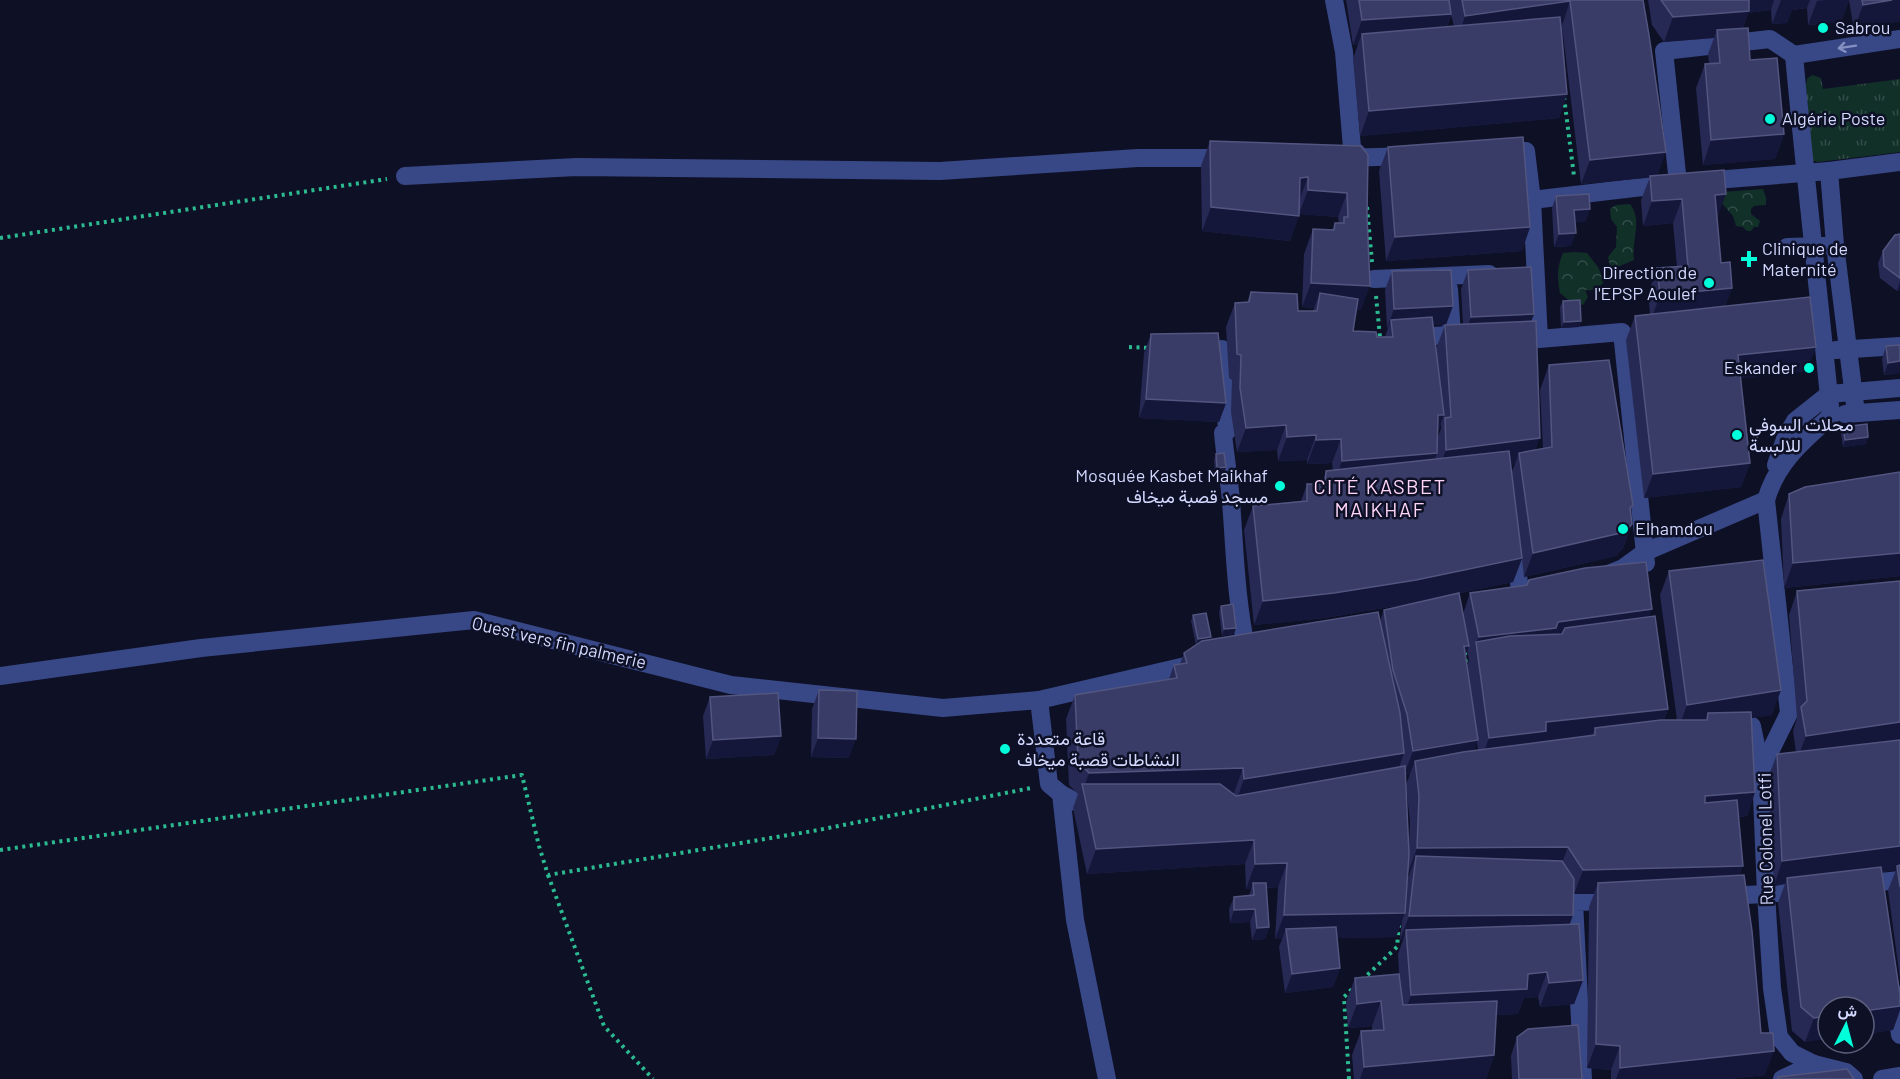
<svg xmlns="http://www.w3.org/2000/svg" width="1900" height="1079" font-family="Barlow,Vazirmatn,sans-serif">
<defs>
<pattern id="grass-tufts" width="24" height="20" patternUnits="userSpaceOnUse" patternTransform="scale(1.5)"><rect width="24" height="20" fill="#113028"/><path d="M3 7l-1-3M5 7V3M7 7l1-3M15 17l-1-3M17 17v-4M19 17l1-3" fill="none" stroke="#334d48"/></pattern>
<pattern id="forest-crowns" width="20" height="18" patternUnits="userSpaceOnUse" patternTransform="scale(1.5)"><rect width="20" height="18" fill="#113028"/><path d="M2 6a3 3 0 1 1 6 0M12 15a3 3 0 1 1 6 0" fill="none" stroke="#334d48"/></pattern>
</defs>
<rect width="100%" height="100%" fill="#0e1026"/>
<path fill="url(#grass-tufts)" d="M1812,75L1821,78L1823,89L1900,79V152L1818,162L1813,161L1811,156L1806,85L1807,79Z"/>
<g fill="url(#forest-crowns)">
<path d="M1763,189L1766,198V205L1754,206L1751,209V214L1760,221L1758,227H1754L1751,231H1747L1743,227L1736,226L1733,216L1719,200L1723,192Z"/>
<path d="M1630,204C1643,221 1631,241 1634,260L1615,268L1610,266L1608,257L1616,247L1617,227L1611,219L1610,209L1616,205Z"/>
<path d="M1575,252L1587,253L1598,267L1604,281C1600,289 1594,291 1585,290L1588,297L1583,305L1571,302L1560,293C1557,277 1557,267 1563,253Z"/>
</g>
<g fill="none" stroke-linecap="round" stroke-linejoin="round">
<g stroke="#2cbb90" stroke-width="4" stroke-dasharray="3 4.5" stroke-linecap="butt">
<path d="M1564,97L1574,176"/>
<path d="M1367,207L1372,262"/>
<path d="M0,238L387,179"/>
<path d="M1376,296L1380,337H1382"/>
<path d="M1129,347L1150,348"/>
<path d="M1465,652L1466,668"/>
<path d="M0,850L522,775L539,846L548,875L813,831L1031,788"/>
<path d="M548,875L604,1026L653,1079"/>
<path d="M1362,980L1397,947L1399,925"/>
<path d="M1349,1079L1344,997L1352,989"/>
</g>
<g stroke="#384886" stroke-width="18">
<path d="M1334,0L1344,52L1352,148L1362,158"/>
<path d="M1794,55C1805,176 1819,296 1831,416"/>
<path d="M1794,55L1900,39"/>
<path d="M1500,152L1526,151L1532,200L1668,184"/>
<path d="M1344,158L1410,156"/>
<path d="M405,176L577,167L940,171L1138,158H1227"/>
<path d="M1702,181L1829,171"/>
<path d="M1678,183L1664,51L1770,39L1794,55"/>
<path d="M1532,200L1539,339L1622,332L1646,563"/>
<path d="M1787,247L1824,246"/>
<path d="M1374,279L1489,274"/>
<path d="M1432,336L1452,335L1449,289"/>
<path d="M1222,349L1227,431L1223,433C1225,456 1229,478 1231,501C1235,554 1236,600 1247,652"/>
<path d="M1836,350L1900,346"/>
<path d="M1856,413L1835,245L1829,171L1900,162"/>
<path d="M1845,414L1900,410"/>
<path d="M1831,416C1803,441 1777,462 1766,500L1789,713L1761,770L1766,894L1772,988L1779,1037L1792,1053L1814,1064L1846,1072L1854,1079"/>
<path d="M1776,465L1785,439L1795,421L1829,394L1900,388"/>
<path d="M1514,547L1520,590"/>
<path d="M1608,574L1623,568L1645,552L1766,500"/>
<path d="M0,676L201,648L474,620L731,685L943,708L1039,700L1194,664"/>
<path d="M1039,700L1049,784L1061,794L1075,920L1107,1079"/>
<path d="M1729,729L1752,726L1761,770L1794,766"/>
<path d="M1061,794L1078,803H1097"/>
<path d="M1860,884L1900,880"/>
<path d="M1723,896L1766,894L1806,890"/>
<path d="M1895,994L1900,1035"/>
<path d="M1583,1079L1574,902L1614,901"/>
<path d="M1782,1079L1814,1064"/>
<path d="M1882,1079L1900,1076"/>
</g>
</g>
<g fill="#272955" fill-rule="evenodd">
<path d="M1346,0H1643L1657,175L1717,218L1721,263L1732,288L1725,306L1807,371L1740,378L1750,463L1741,487L1644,498L1626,340L1635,316L1650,314L1648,293L1657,268L1677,267L1673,223L1643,226L1641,200L1650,177L1581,184L1562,26L1567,94L1559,118L1360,136L1353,59L1358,44L1353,45ZM1451,15L1454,26L1447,27Z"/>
<path d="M1648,0H1849L1841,22L1808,25L1807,8L1792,10L1787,23L1772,24L1771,10L1748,13L1743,28L1750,60L1784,134L1775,159L1703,165L1696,88L1705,64H1709L1708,54L1714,38L1664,42L1652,25Z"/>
<path d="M1849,0H1900V21L1854,30Z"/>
<path d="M1210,141L1361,146V310H1356L1353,331L1377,337H1385L1388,328H1387L1385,290L1392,271L1446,324H1463L1461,289L1468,270L1534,314L1531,321L1535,450L1543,449L1540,390L1549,365L1633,505L1630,512L1632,524L1623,548L1616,556L1524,577L1522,559L1513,582L1407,604L1325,618L1254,625L1244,530L1253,506L1301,501L1307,484H1322L1326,471L1333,470L1332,463L1307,464V460L1278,461L1277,450L1237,452L1231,412L1232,380L1229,378L1226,327L1235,303L1247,302L1251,292L1298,311H1313L1314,308L1302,307L1304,254L1313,229L1332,230L1335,223H1339L1338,217L1299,214L1290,241L1202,231L1201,166ZM1433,325H1445L1436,349ZM1441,423V429L1437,439L1438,432ZM1515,464L1511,473L1510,465Z"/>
<path d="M1388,147L1530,227L1522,251L1386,261L1379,171Z"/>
<path d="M1556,196L1590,209L1585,222H1575L1571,246L1554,247L1552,208Z"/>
<path d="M1900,234V291H1897L1880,278L1878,263L1883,251Z"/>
<path d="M1563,301L1581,321L1579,327L1561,328L1560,307Z"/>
<path d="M1151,334L1226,403L1219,422L1139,418L1144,353Z"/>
<path d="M1900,345V373L1884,375L1882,359L1886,346Z"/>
<path d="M1843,427L1868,437L1866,444L1843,447L1841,434Z"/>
<path d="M1216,454L1226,467L1224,473L1215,474L1214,460Z"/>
<path d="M1900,472V576L1784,588L1781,519L1789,494Z"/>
<path d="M1669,571L1772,715L1751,718L1755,792L1747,816L1739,817V876L1761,1033L1765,1075L1730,1079H1611V1070L1587,1068L1589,907L1594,894H1574V893L1570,924L1583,980L1574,1004L1540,1007L1538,997L1524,998L1518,1014L1496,1015L1494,1055L1486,1079H1354L1352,1055L1361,1031L1372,1030V1026L1348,1028L1346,1002L1355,978L1399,974L1398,954L1403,940H1400L1402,920L1396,937L1337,938L1340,968L1333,987L1285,993L1279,947L1282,939H1275L1278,887L1266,888L1269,927L1265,939L1252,940L1250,922L1230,923L1229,909L1234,897L1249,896L1251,889H1246L1245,864L1087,874L1073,808L1078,794L1069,785L1066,719L1075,695L1169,679L1174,665L1180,664L1184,653L1196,645L1191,621L1193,615L1211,637L1210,639L1380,621L1384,610L1463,614L1470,593L1650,617L1668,709L1664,720H1677L1660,595ZM1467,650L1469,660L1467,666L1465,656ZM1477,742L1478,750H1474ZM1410,774L1406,785V775ZM1406,786L1410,821L1408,873H1410L1407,880Z"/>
<path d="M1900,581V979L1888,890L1896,870L1882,872L1900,995V1010L1893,1030L1864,1034V1007L1805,1042L1792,1031L1778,903L1785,884L1774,886L1768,778L1777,754L1796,752L1793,731L1797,718L1789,615L1797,591Z"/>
<path d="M1221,606L1234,634L1222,636L1219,612Z"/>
<path d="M819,690L849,758L811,757L812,709Z"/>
<path d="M710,697L781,736L774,755L706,759L703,716Z"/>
<path d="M1517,1037L1582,1079H1512L1511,1056Z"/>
</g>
<g fill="#15173a">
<path d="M1745,0H1774L1771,10L1748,13L1740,36L1717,30L1714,38L1664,42L1673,17Z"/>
<path d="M1781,0H1810L1807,8L1792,10L1787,23L1772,24Z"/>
<path d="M1825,0H1849L1841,22L1808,25L1817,1Z"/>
<path d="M1892,0H1900V21L1854,30L1863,5Z"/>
<path d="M1570,1L1562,26L1457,41L1465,16Z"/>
<path d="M1451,14L1443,38L1362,34L1358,44L1353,45L1362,20Z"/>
<path d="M1567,94L1559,118L1360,136L1369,111Z"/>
<path d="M1784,134L1775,159L1703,165L1711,140Z"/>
<path d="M1666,152L1657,177L1581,184L1590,160Z"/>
<path d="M1308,177L1299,201L1300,178Z"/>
<path d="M1308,190L1347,193L1338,217L1299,214Z"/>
<path d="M1726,194L1717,219L1715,195Z"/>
<path d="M1682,199L1673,223L1643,226L1652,201Z"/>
<path d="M1211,207L1299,216L1290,241L1202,231Z"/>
<path d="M1590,209L1585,222L1569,223L1574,210Z"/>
<path d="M1530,227L1522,251L1386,261L1395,237Z"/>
<path d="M1576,233L1571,246L1554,247L1559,234Z"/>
<path d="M1900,282V291H1897Z"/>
<path d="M1311,283L1370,286L1361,310L1317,308L1320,293L1314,308L1302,307Z"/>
<path d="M1732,288L1723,313L1651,320L1660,295Z"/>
<path d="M1453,306L1446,325L1392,327L1391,320L1388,328H1387L1394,309Z"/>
<path d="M1534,314L1527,332L1464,336L1471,317Z"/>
<path d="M1581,321L1579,327L1561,328L1564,322Z"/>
<path d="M1816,347L1807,371L1729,380L1738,355Z"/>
<path d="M1900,361V373L1884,375L1888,363Z"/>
<path d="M1146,399L1226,403L1219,422L1139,418Z"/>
<path d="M1438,415H1444L1435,439Z"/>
<path d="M1286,425L1277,450L1237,452L1246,428Z"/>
<path d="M1316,435L1307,460L1278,461L1287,437Z"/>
<path d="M1868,437L1866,444L1843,447L1845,440Z"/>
<path d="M1540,438L1531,462L1519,453L1515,464L1437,474L1446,450Z"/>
<path d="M1341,439L1332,463L1307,464L1316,440Z"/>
<path d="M1437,453L1428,477L1333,486L1342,461Z"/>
<path d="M1750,463L1741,487L1644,498L1653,474Z"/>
<path d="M1226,467L1224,473L1215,474L1217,468Z"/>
<path d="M1632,524L1623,548L1616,556L1524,577L1533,553Z"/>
<path d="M1900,553V576L1784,588L1793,563Z"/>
<path d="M1522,558L1513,582L1407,604L1325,618L1254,625L1263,601Z"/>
<path d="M1652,609L1644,633L1476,643L1479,637L1558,622Z"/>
<path d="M1236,628L1234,634L1222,636L1224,629Z"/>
<path d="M1211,637L1209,643L1196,646L1198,639Z"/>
<path d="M1464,646H1469L1460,670Z"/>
<path d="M1781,690L1772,715L1705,725L1708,713L1704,725L1678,729L1687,705Z"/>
<path d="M1668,709L1659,733L1595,735V728L1590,741L1480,762L1489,738L1546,722Z"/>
<path d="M1900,722V746L1797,760L1806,736Z"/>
<path d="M781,736L774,755L706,759L713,740Z"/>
<path d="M818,738L856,739L849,758L811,757Z"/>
<path d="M1478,740L1469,765L1415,761L1410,774L1404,775L1413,751Z"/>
<path d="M1404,753L1396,777L1235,804L1244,779Z"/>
<path d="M1243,768L1234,793L1084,797L1083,790L1089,773Z"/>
<path d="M1755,792L1747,816L1696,820L1705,796Z"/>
<path d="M1254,840L1245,864L1087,874L1096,849Z"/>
<path d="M1900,846V869L1897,866L1896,870L1787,884V878L1785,884L1774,886L1782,861Z"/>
<path d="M1568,847L1559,871L1416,856L1410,873H1408L1417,848Z"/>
<path d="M1287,863L1278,887L1254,888L1253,883L1251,889H1246L1255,864Z"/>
<path d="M1743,866L1734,890L1598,883L1594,894H1574L1583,870Z"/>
<path d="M1255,909L1250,922L1230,923L1234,910Z"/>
<path d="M1405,913L1396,937L1287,939L1286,929L1282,939H1275L1284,915Z"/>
<path d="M1573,915L1564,940L1406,930L1403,940H1400L1409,916Z"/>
<path d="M1269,927L1265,939L1252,940L1257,928Z"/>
<path d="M1340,968L1333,987L1285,993L1292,974Z"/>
<path d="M1547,972L1538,997L1524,998L1518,1014L1402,1020L1411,995L1528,974Z"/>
<path d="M1583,980L1574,1004L1540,1007L1549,983Z"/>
<path d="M1381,1001L1372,1026L1348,1028L1357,1004Z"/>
<path d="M1900,1006V1010L1893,1030L1864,1034V1011Z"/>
<path d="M1828,1016V1039L1805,1042L1814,1018Z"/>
<path d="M1596,1044L1620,1046L1611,1070L1587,1068Z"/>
<path d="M1774,1051L1765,1075L1730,1079H1616L1620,1068Z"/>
<path d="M1494,1055L1486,1079H1360L1364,1067Z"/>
</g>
<g fill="#393c67" stroke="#52557f" stroke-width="1.5">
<path d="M1359,0H1449L1451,14L1362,20Z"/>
<path d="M1462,0H1643L1649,35L1666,152L1590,160L1570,1L1465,16Z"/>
<path d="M1661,0H1749V11L1673,17Z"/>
<path d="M1862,0H1892L1863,5Z"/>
<path d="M1560,17L1567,94L1369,111L1362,34Z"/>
<path d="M1748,28L1750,60L1777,58L1784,134L1711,140L1705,64L1720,63L1717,30Z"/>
<path d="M1523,137L1530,227L1395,237L1388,147Z"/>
<path d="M1210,141L1361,146L1368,155L1367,216L1370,286L1311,283L1313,229L1334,230L1335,223H1344V217H1348L1347,193L1308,190V177L1300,178L1299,216L1211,207Z"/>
<path d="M1724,170L1726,194L1715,195L1721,263L1730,262L1732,288L1660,295L1657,268L1688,266L1682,199L1652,201L1650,176Z"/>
<path d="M1589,194L1590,209L1574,210L1576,233L1559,234L1556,196Z"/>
<path d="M1900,234V278L1884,266L1883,251L1895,235Z"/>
<path d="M1531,267L1534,314L1471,317L1468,270Z"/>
<path d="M1451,270L1453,306L1394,309L1392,271Z"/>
<path d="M1251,292L1297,294L1298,311H1317L1320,293L1358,299L1353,331L1376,332L1377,337H1393L1391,320L1432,317L1444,415H1438L1437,453L1342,461L1341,439L1316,440V435L1287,437L1286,425L1246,428L1240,388L1241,355L1237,354L1235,303L1249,302Z"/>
<path d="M1810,297L1816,347L1738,355L1750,463L1653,474L1635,316Z"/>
<path d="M1580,300L1581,321L1564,322L1563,301Z"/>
<path d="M1536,321L1540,438L1446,450L1445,418L1451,417L1445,325Z"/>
<path d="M1218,333L1226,403L1146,399L1151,334Z"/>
<path d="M1900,345V361L1888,363L1886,346Z"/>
<path d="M1609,360L1633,505L1630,508L1632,524L1625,532L1533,553L1519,453L1552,447L1549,365Z"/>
<path d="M1867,424L1868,437L1845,440L1843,427Z"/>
<path d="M1509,451L1522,558L1416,580L1334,593L1263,601L1253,506L1307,501V484H1325L1326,471Z"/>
<path d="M1224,453L1226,467L1217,468L1216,454Z"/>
<path d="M1900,472V553L1793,563L1789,494L1805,487Z"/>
<path d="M1763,560L1781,690L1687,705L1669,571Z"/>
<path d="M1646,562L1652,609L1558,622L1556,628L1479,637L1470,593L1527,585L1529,580L1585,568Z"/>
<path d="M1900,581V722L1806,736L1801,707L1807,701L1797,591Z"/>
<path d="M1459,593L1469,646H1464L1478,740L1413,751L1407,714L1393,670L1384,610Z"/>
<path d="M1233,604L1236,628L1224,629L1221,606Z"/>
<path d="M1378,612L1400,713L1404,753L1244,779L1243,768L1089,773L1078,761L1075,695L1177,678L1174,665L1187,663L1184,653L1202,641Z"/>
<path d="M1206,613L1211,637L1198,639L1193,615Z"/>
<path d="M1655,616L1668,709L1546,722V731L1489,738L1476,642L1510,636L1562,634L1565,628Z"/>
<path d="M819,690L857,691L856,739L818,738Z"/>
<path d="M778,693L781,736L713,740L710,697Z"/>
<path d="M1751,712L1755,792L1705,796V803L1737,800L1743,866L1583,870L1568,847L1417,848L1419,796L1415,761L1463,752L1595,735V728L1661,720H1707L1708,713Z"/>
<path d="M1900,740V846L1782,861L1777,754Z"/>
<path d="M1405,766L1409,854L1405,913L1284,915L1287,863L1255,864L1254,840L1096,849L1082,784H1220L1236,796Z"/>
<path d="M1416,856L1562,861L1574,879L1573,915L1409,916Z"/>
<path d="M1900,865V887L1897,866Z"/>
<path d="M1881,867L1900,995V1006L1864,1011V1007H1828V1016L1814,1018L1801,1007L1787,878Z"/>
<path d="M1744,875L1752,931L1761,1033H1773L1774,1051L1620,1068V1046L1596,1044L1598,883Z"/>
<path d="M1253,883H1266L1269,927L1257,928L1255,909L1234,910V897L1254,895Z"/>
<path d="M1579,924L1583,980L1549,983L1547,972L1528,974L1527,989L1411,995L1406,930Z"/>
<path d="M1336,927L1340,968L1292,974L1286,929Z"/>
<path d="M1399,974L1403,1005L1497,1001L1494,1055L1364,1067L1361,1031L1384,1030L1381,1001L1357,1004L1355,978Z"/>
<path d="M1578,1025L1582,1079H1519L1517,1037L1528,1029Z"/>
<path d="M1847,1069L1854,1079H1778V1077Z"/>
</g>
<defs><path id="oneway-shaft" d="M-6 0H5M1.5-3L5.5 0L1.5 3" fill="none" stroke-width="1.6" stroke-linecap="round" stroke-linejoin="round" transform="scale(1.5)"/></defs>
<use stroke="#8690c2" href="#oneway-shaft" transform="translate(1847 47) rotate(171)"/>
<g fill="#00feda" stroke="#0e1026" stroke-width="2">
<circle cx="1823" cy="28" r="6"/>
<circle cx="1770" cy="119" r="6"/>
<path d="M1746 250h6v6h6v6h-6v6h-6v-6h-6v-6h6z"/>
<circle cx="1709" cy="283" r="6"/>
<circle cx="1809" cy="368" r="6"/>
<circle cx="1737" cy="435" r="6"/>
<circle cx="1280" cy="486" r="6"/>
<circle cx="1623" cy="529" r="6"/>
<circle cx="1005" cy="749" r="6"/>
</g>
<g text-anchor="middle" stroke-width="5" stroke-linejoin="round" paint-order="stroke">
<g font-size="18" fill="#d3d9ff" stroke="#0e1026" text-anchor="start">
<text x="1835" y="34">Sabrou</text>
<text x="1782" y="125">Algérie Poste</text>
<text x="1762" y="255">Clinique de<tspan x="1762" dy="21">Maternité</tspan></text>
<text x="1697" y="279" text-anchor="end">Direction de<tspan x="1697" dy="21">l'EPSP Aoulef</tspan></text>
<text x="1797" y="374" text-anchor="end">Eskander</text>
<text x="1749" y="431">محلات السوفي<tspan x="1749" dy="21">للالبسة</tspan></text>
<text x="1268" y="482" text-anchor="end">Mosquée Kasbet Maikhaf<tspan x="1268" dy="21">مسجد قصبة ميخاف</tspan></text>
<text x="1635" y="535">Elhamdou</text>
<text x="1017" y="745">قاعة متعددة<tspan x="1017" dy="21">النشاطات قصبة ميخاف</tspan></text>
</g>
<g font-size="18" fill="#d3d9ff" stroke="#0e1026">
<text transform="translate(559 643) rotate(13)" y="6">Ouest vers fin palmerie</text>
<text transform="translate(1766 839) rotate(-91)" y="6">Rue Colonel Lotfi</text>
</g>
<g font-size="20" letter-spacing="1.5" fill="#ffd5fa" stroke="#0e1026">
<text x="1380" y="494">CITÉ KASBET<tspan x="1380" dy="23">MAIKHAF</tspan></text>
</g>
</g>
<g transform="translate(1846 1025) rotate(6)"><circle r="28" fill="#0e1026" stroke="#5d607d" stroke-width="1.5"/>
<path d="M0-4.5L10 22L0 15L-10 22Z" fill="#00feda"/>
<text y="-9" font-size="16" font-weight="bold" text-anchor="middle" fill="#d3d9ff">ش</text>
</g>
</svg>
